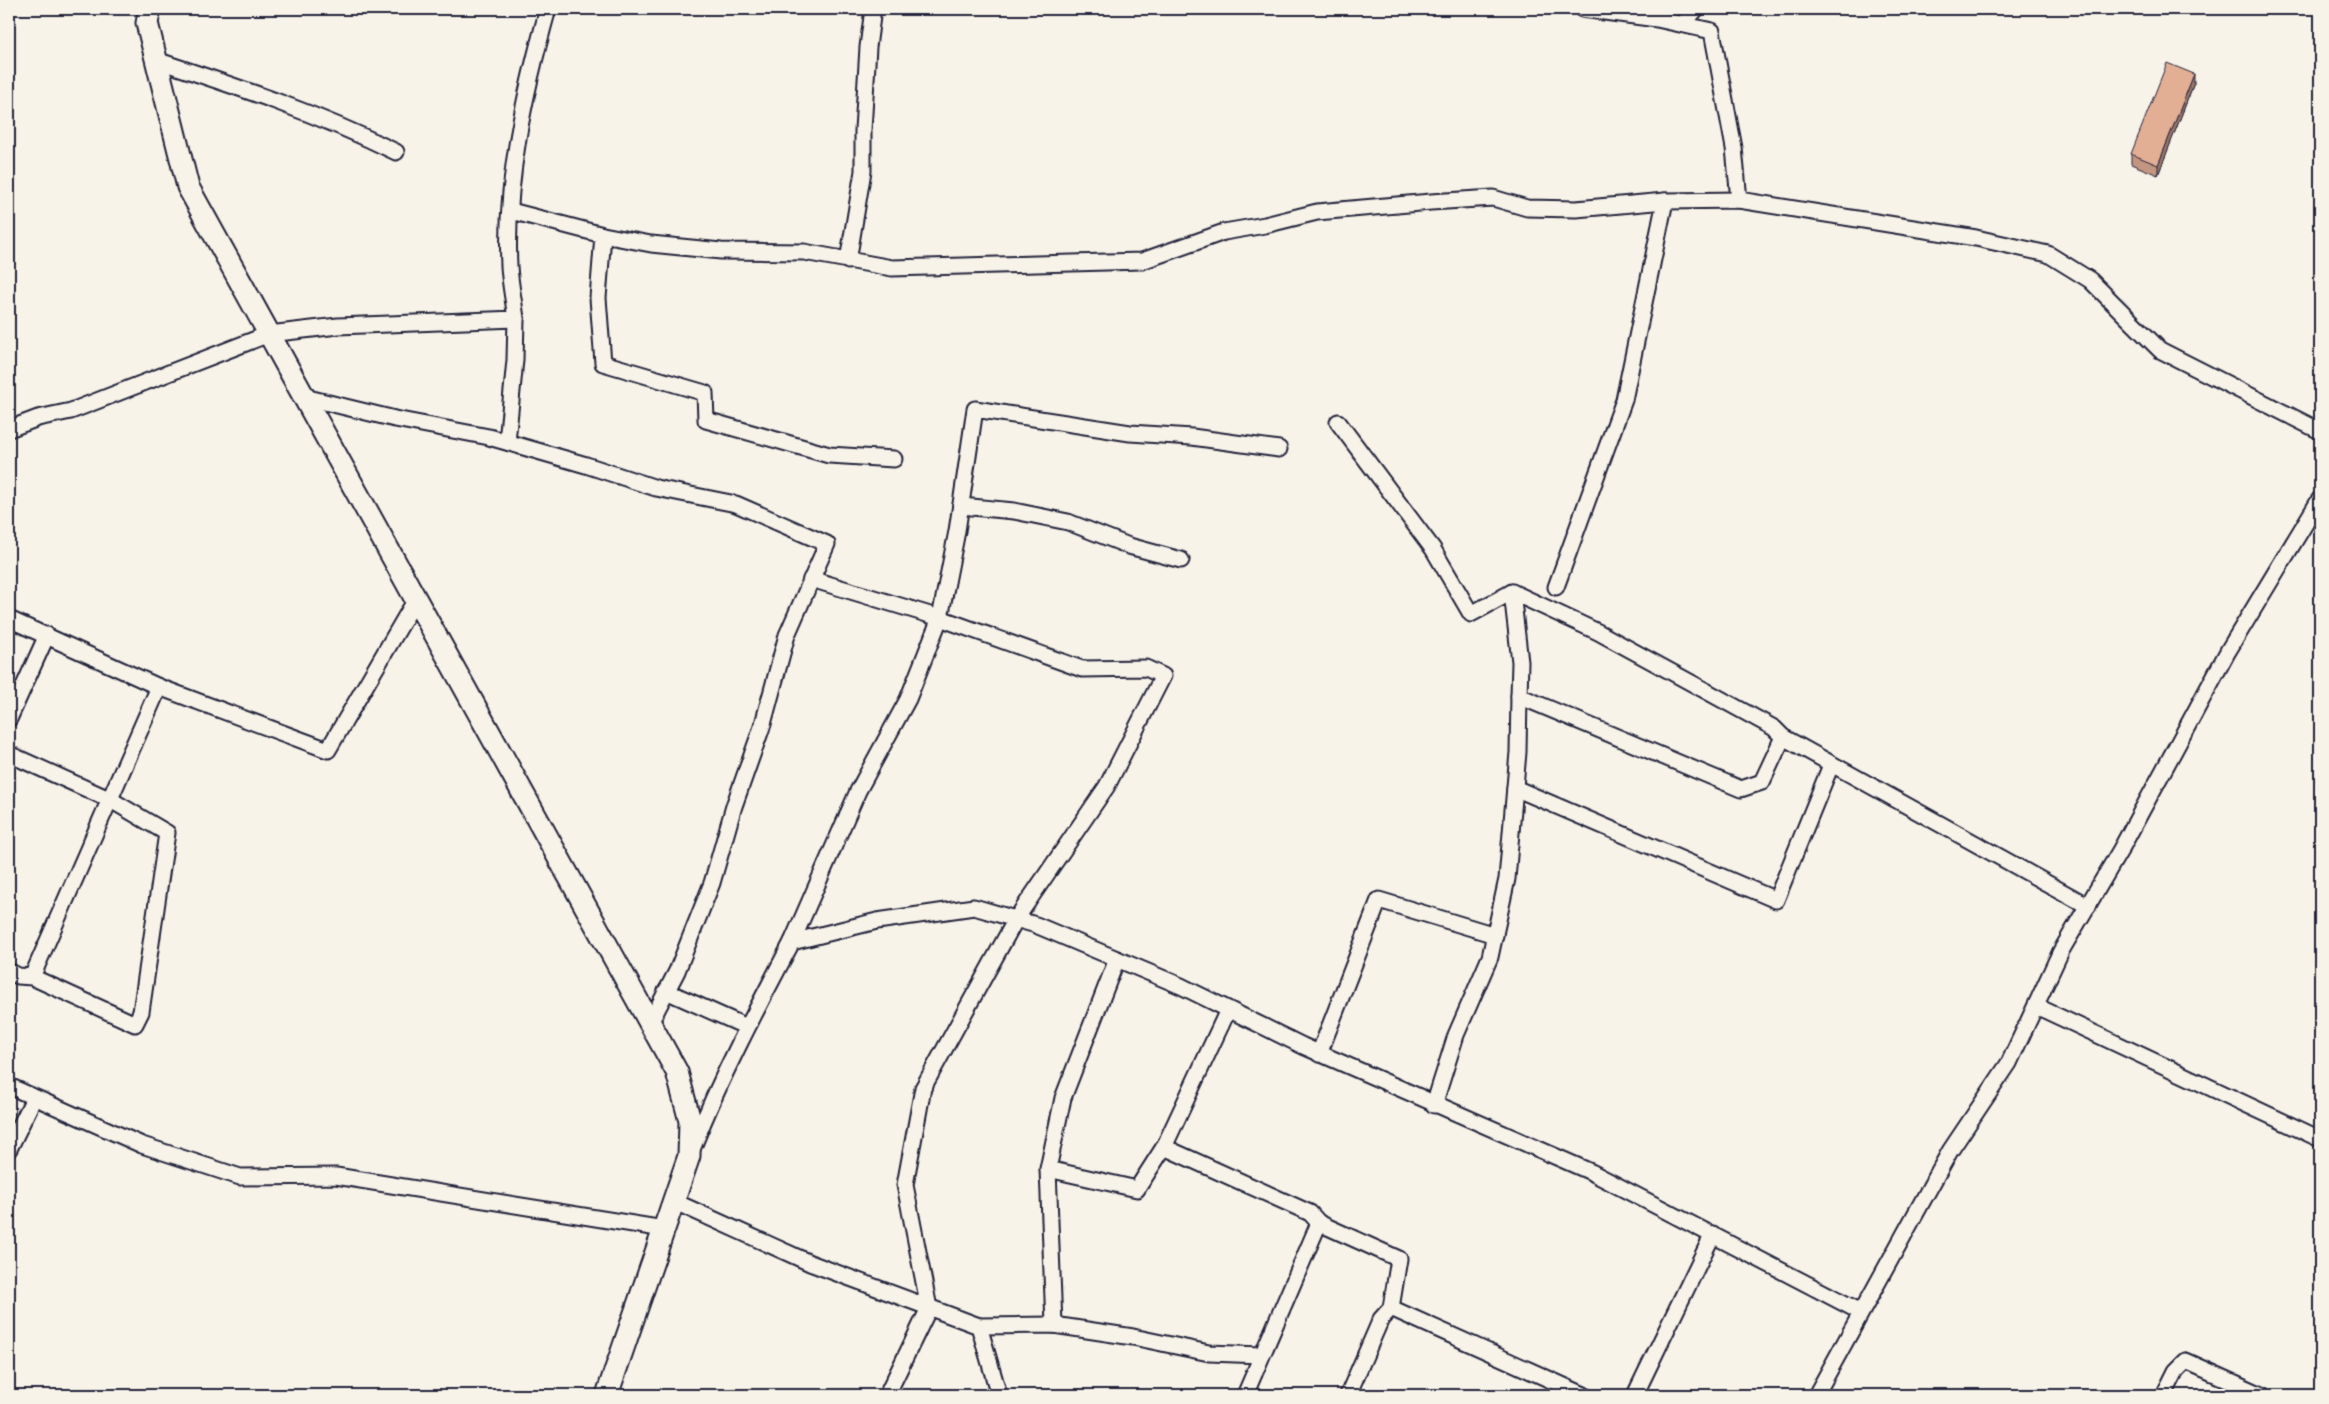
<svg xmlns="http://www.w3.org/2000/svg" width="2329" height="1404" font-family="Mali,sans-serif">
<rect width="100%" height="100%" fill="#f7f3e8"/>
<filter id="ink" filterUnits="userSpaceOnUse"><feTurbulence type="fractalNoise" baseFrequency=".02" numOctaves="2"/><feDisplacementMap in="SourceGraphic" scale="10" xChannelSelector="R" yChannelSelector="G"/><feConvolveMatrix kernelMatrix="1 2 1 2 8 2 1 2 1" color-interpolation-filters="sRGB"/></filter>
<g filter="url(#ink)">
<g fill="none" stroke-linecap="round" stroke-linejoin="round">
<defs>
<g id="street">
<path d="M1582,9L1657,19L1712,31L1734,148L1739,200"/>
<path d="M1683,24L1696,9"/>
<path d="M156,60C238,87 319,114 396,152"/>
<path d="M511,211L603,235L651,244L721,251L804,252L892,268L1142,261L1224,232L1265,225L1317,212L1431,202L1493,198L1527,208L1576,209L1665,201L1739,200L1976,238L2048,254L2090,280L2160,350L2320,431"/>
<path d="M603,235L598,298L603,363L705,393L706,420L829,455L894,459"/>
<path d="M848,261L863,171V130L868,47L873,9"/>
<path d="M304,397L395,419L489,437L586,465L656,488L736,504L827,544L787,635L763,724L734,806L712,883L677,971L650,1023"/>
<path d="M1338,422L1433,549L1471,614L1512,592L1520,662L1519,696L1518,752L1507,879L1490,957L1456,1035L1434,1105"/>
<path d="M9,429L38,418L71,411L269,334L338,326L516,319C514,302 510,284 509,266C505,180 525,91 548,9"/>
<path d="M507,442L515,360L516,319"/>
<path d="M961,506L1014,511L1068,522L1129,546L1181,560"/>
<path d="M811,579L940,618L1082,669L1146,668L1163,676L1107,786L1016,919L923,1088L905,1185L929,1308L887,1395"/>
<path d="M1556,587L1624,400L1665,201"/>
<path d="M1512,592L1598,632L1774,728L1783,737L2088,906"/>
<path d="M9,619L159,687L328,750L416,599"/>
<path d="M1519,696L1741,789L1762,782L1783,737"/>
<path d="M9,719L47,635"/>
<path d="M9,754L111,800L167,833L141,1012L135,1024L32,977L18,976L9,971"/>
<path d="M1515,788L1776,900L1831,765"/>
<path d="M792,942L858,791L908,699L940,618L957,531L975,409L1130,433L1192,437L1279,449"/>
<path d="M32,977L159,687"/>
<path d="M666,991L747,1027"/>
<path d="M2036,1006L2320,1139"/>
<path d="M1319,1054L1379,900L1495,935"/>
<path d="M9,1086L142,1145L240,1177L336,1176L664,1229"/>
<path d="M693,1147C721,1076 756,1010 792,942L877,921L974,907L1036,925L1181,986L1303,1046L1591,1172L1861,1312"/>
<path d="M1164,1147L1310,1213L1319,1223L1399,1259L1391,1308L1381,1319L1348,1395"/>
<path d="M9,1149L34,1098"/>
<path d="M1048,1169L1063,1098L1117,959"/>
<path d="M673,1201L810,1263L979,1326L999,1395"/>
<path d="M1391,1308L1584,1395"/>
<path d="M1054,1325L1048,1169L1137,1189L1164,1147L1228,1010"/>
<path d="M979,1326L1054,1325L1133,1337L1209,1353L1261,1355"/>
<path d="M1245,1395L1319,1223"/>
<path d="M1635,1395L1713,1234"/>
<path d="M1816,1395L1950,1151L2009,1063L2061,951L2121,849L2228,651L2320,499"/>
<path d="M2164,1395L2176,1371L2186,1361L2262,1395"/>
</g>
<path id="secondary" d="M150,9L147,23L188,187L677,1072L690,1121L689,1156L607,1395"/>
</defs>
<use href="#street" stroke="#22223b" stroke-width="19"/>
<use href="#secondary" stroke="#22223b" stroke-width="25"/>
<use href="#street" stroke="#f7f3e8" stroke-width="15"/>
<use href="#secondary" stroke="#f7f3e8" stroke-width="21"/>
</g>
<path fill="#c29680" stroke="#22223b" d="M2194,83L2158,175L2131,164V154Z"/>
<path fill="#9e7a68" stroke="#22223b" d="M2194,74V83L2158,175V165Z"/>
<path fill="#e2af95" stroke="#22223b" d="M2167,63L2194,74L2158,165L2131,154Z"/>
</g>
<rect width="2329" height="1404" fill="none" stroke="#f7f3e8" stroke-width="30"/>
<rect x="15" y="15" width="2299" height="1374" fill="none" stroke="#22223b" stroke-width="2" filter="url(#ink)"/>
</svg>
